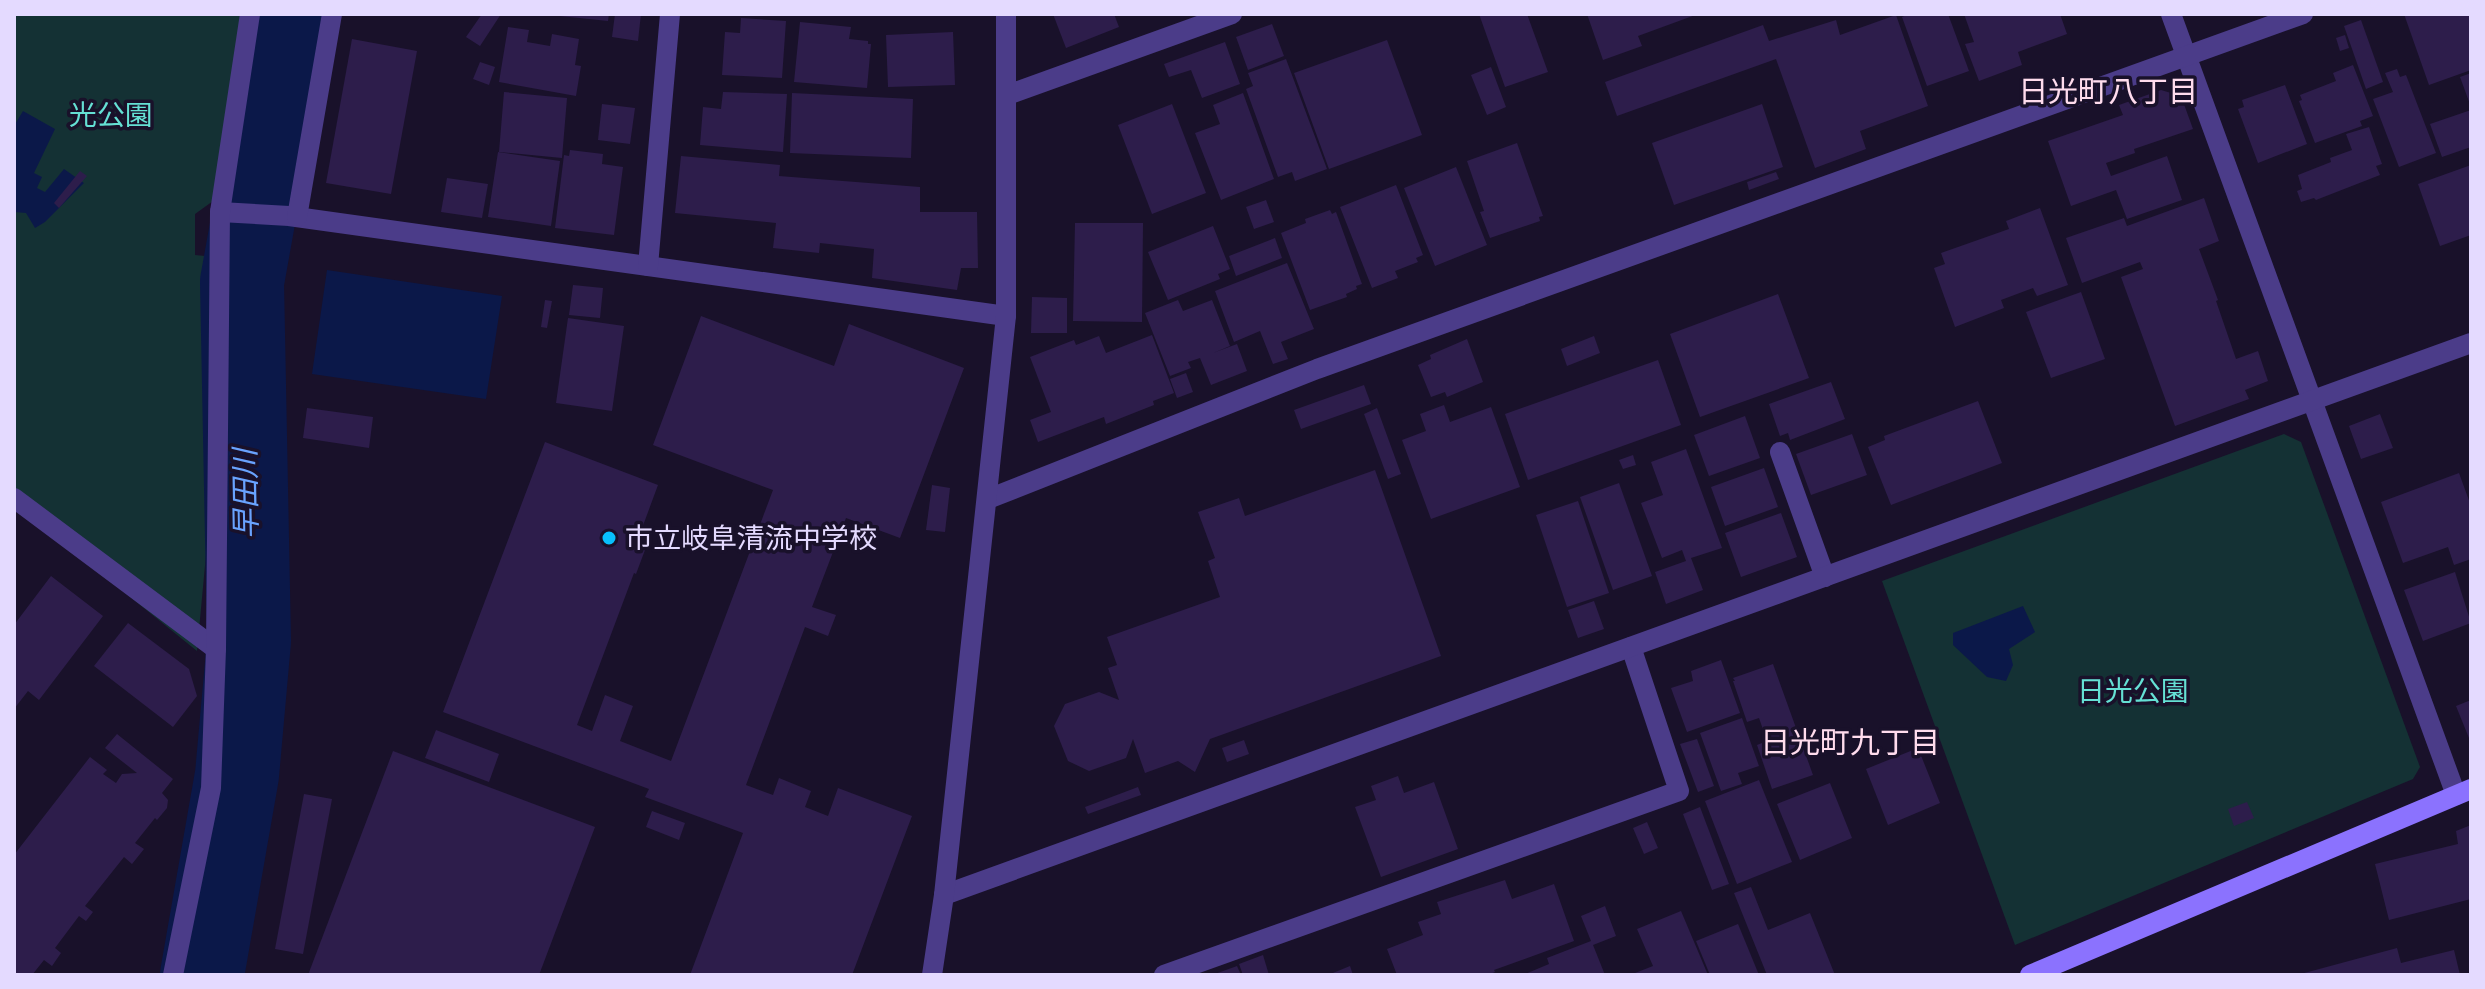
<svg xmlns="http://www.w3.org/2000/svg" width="2485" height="989" font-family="Montserrat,'Noto Sans JP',sans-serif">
<rect width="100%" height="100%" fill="#19112a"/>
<g fill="#143134">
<path d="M15,14H244L220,196L195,214V255L205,256L232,278L197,651L14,503Z"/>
<path d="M2284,434L2301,442L2420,767L2413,779L2015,945L1882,581Z"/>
</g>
<g fill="#0b1849">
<path d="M23,111L55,129L34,173L42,177L37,188L45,192L64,169L84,183L45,222L35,228L26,213L14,212V126Z"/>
<path d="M327,270L502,296L486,399L312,374Z"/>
<path d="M2023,606L2035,632L2009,649L2013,665L2006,681L1987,677L1953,645V633Z"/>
</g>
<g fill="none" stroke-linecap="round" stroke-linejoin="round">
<path stroke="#0b1849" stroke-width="84" d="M202,975L237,775L249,641L242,282L290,14"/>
</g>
<g fill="#2d1d4b">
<path d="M482,14H501L480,46L466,37Z"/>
<path d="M561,14H609L608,21L560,16Z"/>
<path d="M615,14H641L638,41L612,37Z"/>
<path d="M1053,14H1114L1119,27L1066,48Z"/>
<path d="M1479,14H1527L1548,72L1505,87Z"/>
<path d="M1587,14H1698L1638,36L1642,46L1603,60Z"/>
<path d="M1909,14H1948L1969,71L1927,86L1902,17Z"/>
<path d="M1964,14H2060L2067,34L2018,52L2022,65L1979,81L1965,44L1974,42Z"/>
<path d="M2404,14H2471V70L2429,85Z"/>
<path d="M1896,15L1928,106L1860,131L1866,149L1815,168L1776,59L1617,116L1605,82L1763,25L1769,41L1836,20L1840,35Z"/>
<path d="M741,18L786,21L782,78L722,75L725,32L740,33Z"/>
<path d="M2361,20L2383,82L2366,89L2344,26Z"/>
<path d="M800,22L851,27L849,39L868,41V44H871L867,88L794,82Z"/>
<path d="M1272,24L1284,56L1248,70L1236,37Z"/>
<path d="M508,27L529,30L527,42L550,46L552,34L579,39L575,65L581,66L576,96L499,82Z"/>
<path d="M953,32L955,85L888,87L886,35Z"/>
<path d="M2345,35L2349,48L2340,51L2336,38Z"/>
<path d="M352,39L417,51L391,194L326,183Z"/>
<path d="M1387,40L1422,135L1329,169L1294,73Z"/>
<path d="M1225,42L1240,84L1202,98L1191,70L1169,77L1164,64Z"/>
<path d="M1286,59L1327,169L1295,181L1292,172L1278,177L1246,89L1253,86L1248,73Z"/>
<path d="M480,62L495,67L489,85L473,79Z"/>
<path d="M2353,65L2373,116L2360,121L2362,126L2315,143L2299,101L2302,100L2300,95L2336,81L2333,73Z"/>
<path d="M1491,67L1506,107L1487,115L1471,75Z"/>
<path d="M2397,69L2400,77L2406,75L2436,153L2399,167L2373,99L2393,92L2385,73Z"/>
<path d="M2471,73V107L2460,77Z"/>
<path d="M2285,85L2307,144L2258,163L2238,109L2244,107L2242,100Z"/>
<path d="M2161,90L2181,96L2193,129L2134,149L2135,153L2106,163L2111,176L2167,156L2182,200L2127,219L2116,190L2071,206L2048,141L2123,115L2119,105Z"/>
<path d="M504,92L567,98L562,158L499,152Z"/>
<path d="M723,92L787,94L783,152L700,145L703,107L721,109Z"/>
<path d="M792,93L913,99L911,158L790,153Z"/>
<path d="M1243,93L1274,179L1221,200L1195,133L1220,124L1213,105Z"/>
<path d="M602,104L635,108L630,144L598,140Z"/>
<path d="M1172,104L1206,193L1152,214L1118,125Z"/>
<path d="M1762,104L1783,167L1674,205L1652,143Z"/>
<path d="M2471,110V147L2442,157L2430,124Z"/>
<path d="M2369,127L2382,164L2376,166L2380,175L2316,200L2314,198L2301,202L2297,191L2302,189L2298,175L2331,162L2330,158L2352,150L2346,134Z"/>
<path d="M1517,143L1543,216L1539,217L1540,221L1490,238L1480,212L1484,211L1467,161Z"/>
<path d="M570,150L603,154L602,164L623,167L614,235L555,228L564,155L569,156Z"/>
<path d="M498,152L560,161L551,226L488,217Z"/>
<path d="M681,156L780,165L779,176L920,187V212H977L978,268H961L957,290L872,278L874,249L820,243L819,253L773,248L776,223L675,213Z"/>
<path d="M2471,165V235L2440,246L2418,184Z"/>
<path d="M1456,167L1487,245L1435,266L1404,188Z"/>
<path d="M80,171L87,176L59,208L54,203Z"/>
<path d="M1776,172L1779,179L1749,190L1747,182Z"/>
<path d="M447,178L488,184L482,218L441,212Z"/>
<path d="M1396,185L1423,255L1416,258L1418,262L1395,271L1398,278L1372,288L1340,207Z"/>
<path d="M2204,198L2219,241L2199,249L2218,300L2216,301L2236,359L2258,351L2268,381L2245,390L2249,399L2175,426L2121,277L2143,269L2140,262L2082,283L2066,238L2124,218L2127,226Z"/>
<path d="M1266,200L1274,222L1254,229L1246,207Z"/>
<path d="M2040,208L2068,285L2037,296L2033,288L2001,300L2004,308L1955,327L1934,268L1945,264L1941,253L2009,229L2006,221Z"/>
<path d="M1330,210L1332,214L1336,212L1362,284L1356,286L1357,289L1346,294L1347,297L1310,310L1281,233L1306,223L1305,219Z"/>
<path d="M1075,223H1143L1142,322L1073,321Z"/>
<path d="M1213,226L1230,269L1218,274L1220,279L1168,300L1148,252Z"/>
<path d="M1275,238L1282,258L1236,276L1229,256Z"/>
<path d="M1287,263L1314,329L1281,342L1288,359L1273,364L1260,331L1234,342L1215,291Z"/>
<path d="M573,285L603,288L600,318L569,315Z"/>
<path d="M2081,292L2105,359L2051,378L2026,312Z"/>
<path d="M1778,294L1809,378L1700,417L1670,334Z"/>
<path d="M1032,297L1067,298V333H1031Z"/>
<path d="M545,300L552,301L547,328L541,327Z"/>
<path d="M1178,300L1183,311L1212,300L1230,346L1213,353L1237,344L1247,371L1211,385L1200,358L1188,362L1191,368L1170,376L1145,313Z"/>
<path d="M701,316L834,366L849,324L964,368L900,538L846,518L812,607L836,615L828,636L805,627L746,785L773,795L779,778L811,791L805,807L828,816L838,788L912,816L852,975H690L743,833L645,797L649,789L443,712L545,442L658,485L641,531L651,534L636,574L634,573L577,725L592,731L605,695L633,706L620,741L671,761L773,490L653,445Z"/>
<path d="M568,318L624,326L612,411L556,403Z"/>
<path d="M1152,335L1174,393L1153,401L1154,405L1106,424L1104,417L1038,442L1030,420L1051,412L1030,357L1074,340L1076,345L1099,336L1106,353Z"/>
<path d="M1594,336L1600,353L1567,366L1561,349Z"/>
<path d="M1467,339L1483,382L1447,397L1445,392L1431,397L1418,365L1431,359L1430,355Z"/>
<path d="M1658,360L1681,425L1528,480L1505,414Z"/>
<path d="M1186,373L1193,392L1177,398L1170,379Z"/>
<path d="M1831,382L1845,419L1790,440L1788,433L1780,436L1769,404Z"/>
<path d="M1364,385L1371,404L1301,429L1294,410Z"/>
<path d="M1978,401L2002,463L1891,505L1868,447L1885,440L1884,436Z"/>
<path d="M1444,405L1450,422L1491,407L1520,487L1431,519L1402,440L1426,431L1420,414Z"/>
<path d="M307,408L373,417L369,448L303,438Z"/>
<path d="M1377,408L1401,474L1388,479L1364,414Z"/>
<path d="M2380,414L2393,448L2361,459L2349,426Z"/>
<path d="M1745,416L1760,458L1709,476L1694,435Z"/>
<path d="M1852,434L1867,475L1811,495L1796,454Z"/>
<path d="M1686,449L1722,548L1691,558L1703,590L1666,604L1655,572L1686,561L1682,550L1662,558L1641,503L1663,495L1651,462Z"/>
<path d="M1633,455L1636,465L1623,469L1619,460Z"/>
<path d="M1764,468L1778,507L1725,526L1711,487Z"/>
<path d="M1375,470L1441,656L1210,739L1195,772L1178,761L1145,773L1133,739L1126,758L1089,771L1068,761L1054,726L1065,704L1099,692L1119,700L1108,668L1117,665L1107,637L1220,597L1208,561L1215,558L1198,512L1239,498L1245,516Z"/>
<path d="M2459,473L2471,506V559L2454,565L2448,547L2403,563L2381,502Z"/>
<path d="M1619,483L1652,576L1613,590L1580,497Z"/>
<path d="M932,485L950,488L945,532L926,530Z"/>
<path d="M1578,501L1609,593L1567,607L1536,515Z"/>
<path d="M1781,513L1797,557L1741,577L1725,533Z"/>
<path d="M2455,572L2471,623L2423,641L2404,590Z"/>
<path d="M51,576L103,616L39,700L28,691L14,709V625Z"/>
<path d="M1594,601L1604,629L1578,638L1568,610Z"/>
<path d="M128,623L189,669L197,696L173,727L94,666Z"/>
<path d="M1721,660L1740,713L1687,732L1671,688L1693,681L1691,671Z"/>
<path d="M1773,664L1813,775L1772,789L1757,745L1767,741L1759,718L1747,722L1733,681H1735L1733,678Z"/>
<path d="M2471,700V743L2456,706Z"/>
<path d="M1742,718L1759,766L1738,773L1742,784L1721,791L1700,733Z"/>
<path d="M436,730L499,754L489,782L425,758Z"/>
<path d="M117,734L173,779L162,793L168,800L167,808L157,820L155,818L135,843L144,849L132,864L124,857L85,906L93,912L86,921L79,916L55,948L61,953L52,966L44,960L32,975H14V855L90,757L107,770L103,774L116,783L122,774L137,773L105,748Z"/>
<path d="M1697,739L1714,786L1698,792L1680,744Z"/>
<path d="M1244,740L1249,754L1227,762L1222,748Z"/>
<path d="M1918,748L1940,803L1888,825L1866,769Z"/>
<path d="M393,751L595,827L539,975H308Z"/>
<path d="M1398,776L1404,793L1434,782L1458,849L1381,877L1355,807L1376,800L1371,786Z"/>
<path d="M1759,780L1792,862L1737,884L1705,801Z"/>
<path d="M1830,783L1852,838L1800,860L1777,804Z"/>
<path d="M1138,787L1141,795L1088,814L1085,807Z"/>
<path d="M304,794L332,799L303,954L275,949Z"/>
<path d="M2247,802L2254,818L2234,826L2228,809Z"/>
<path d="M1700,807L1729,884L1712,890L1683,814Z"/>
<path d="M652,811L685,823L679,840L646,827Z"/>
<path d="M1647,822L1658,848L1644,854L1633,828Z"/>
<path d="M2471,825V899L2389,920L2375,864L2458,844L2456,831Z"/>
<path d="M1505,880L1512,899L1554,884L1574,941L1494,970L1495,972L1488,975H1397L1387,949L1423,935L1418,922L1441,914L1437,902Z"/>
<path d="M1751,887L1768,930L1810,913L1835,975H1767L1734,893Z"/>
<path d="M1605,906L1616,936L1593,945L1605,975H1523L1549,964L1547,958L1591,941L1581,916Z"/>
<path d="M1681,911L1708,975H1630L1653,966L1637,929Z"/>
<path d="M1738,924L1759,975H1710L1696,941Z"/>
<path d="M2397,948L2401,963L2454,950L2460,975H2297Z"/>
<path d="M1263,955L1269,975H1243L1239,964Z"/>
<path d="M1237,966L1241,975H1212Z"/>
<path d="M1350,966L1353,975H1328Z"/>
</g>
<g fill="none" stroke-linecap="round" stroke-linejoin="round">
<g stroke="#4b3c89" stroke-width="20">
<path d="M1780,452L1825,577"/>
<path d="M1164,975L1679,791L1631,647"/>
</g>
<g stroke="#4b3c89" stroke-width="20">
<path d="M2171,14L2456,795"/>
<path d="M1007,95L1232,14"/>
<path d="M220,212L289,216L1006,316"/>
<path d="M297,217L332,14"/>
<path d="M648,266L670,14"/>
<path d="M14,498L216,649"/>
<path d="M988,499L1317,369L2303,14"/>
<path d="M944,895L2471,343"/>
<path d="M173,975L211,788L216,649L220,212L250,14"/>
<path d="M932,975L944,895L1006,316V14"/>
</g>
<path stroke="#8b72fe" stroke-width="20" d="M2030,975L2471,789"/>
</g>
<circle fill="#08c0fd" stroke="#19112a" stroke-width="3" cx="609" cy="538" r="8"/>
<g text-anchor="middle" stroke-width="7" stroke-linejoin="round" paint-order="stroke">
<g font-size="28" fill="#65e0d4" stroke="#19112a">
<text x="111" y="125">光公園</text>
<text x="2133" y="701">日光公園</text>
</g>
<g font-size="28" fill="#e4daff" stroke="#19112a" text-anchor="start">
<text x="625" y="548">市立岐阜清流中学校</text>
</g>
<g font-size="30" fill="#ffdced" stroke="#19112a">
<text x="2108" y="102">日光町八丁目</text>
<text x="1850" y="753">日光町九丁目</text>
</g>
<g font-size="30" font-style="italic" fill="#69a3fe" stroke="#19112a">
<text transform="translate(246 494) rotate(-91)" y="10">早田川</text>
</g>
</g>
<rect width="2485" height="989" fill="none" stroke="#e4daff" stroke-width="32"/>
</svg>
